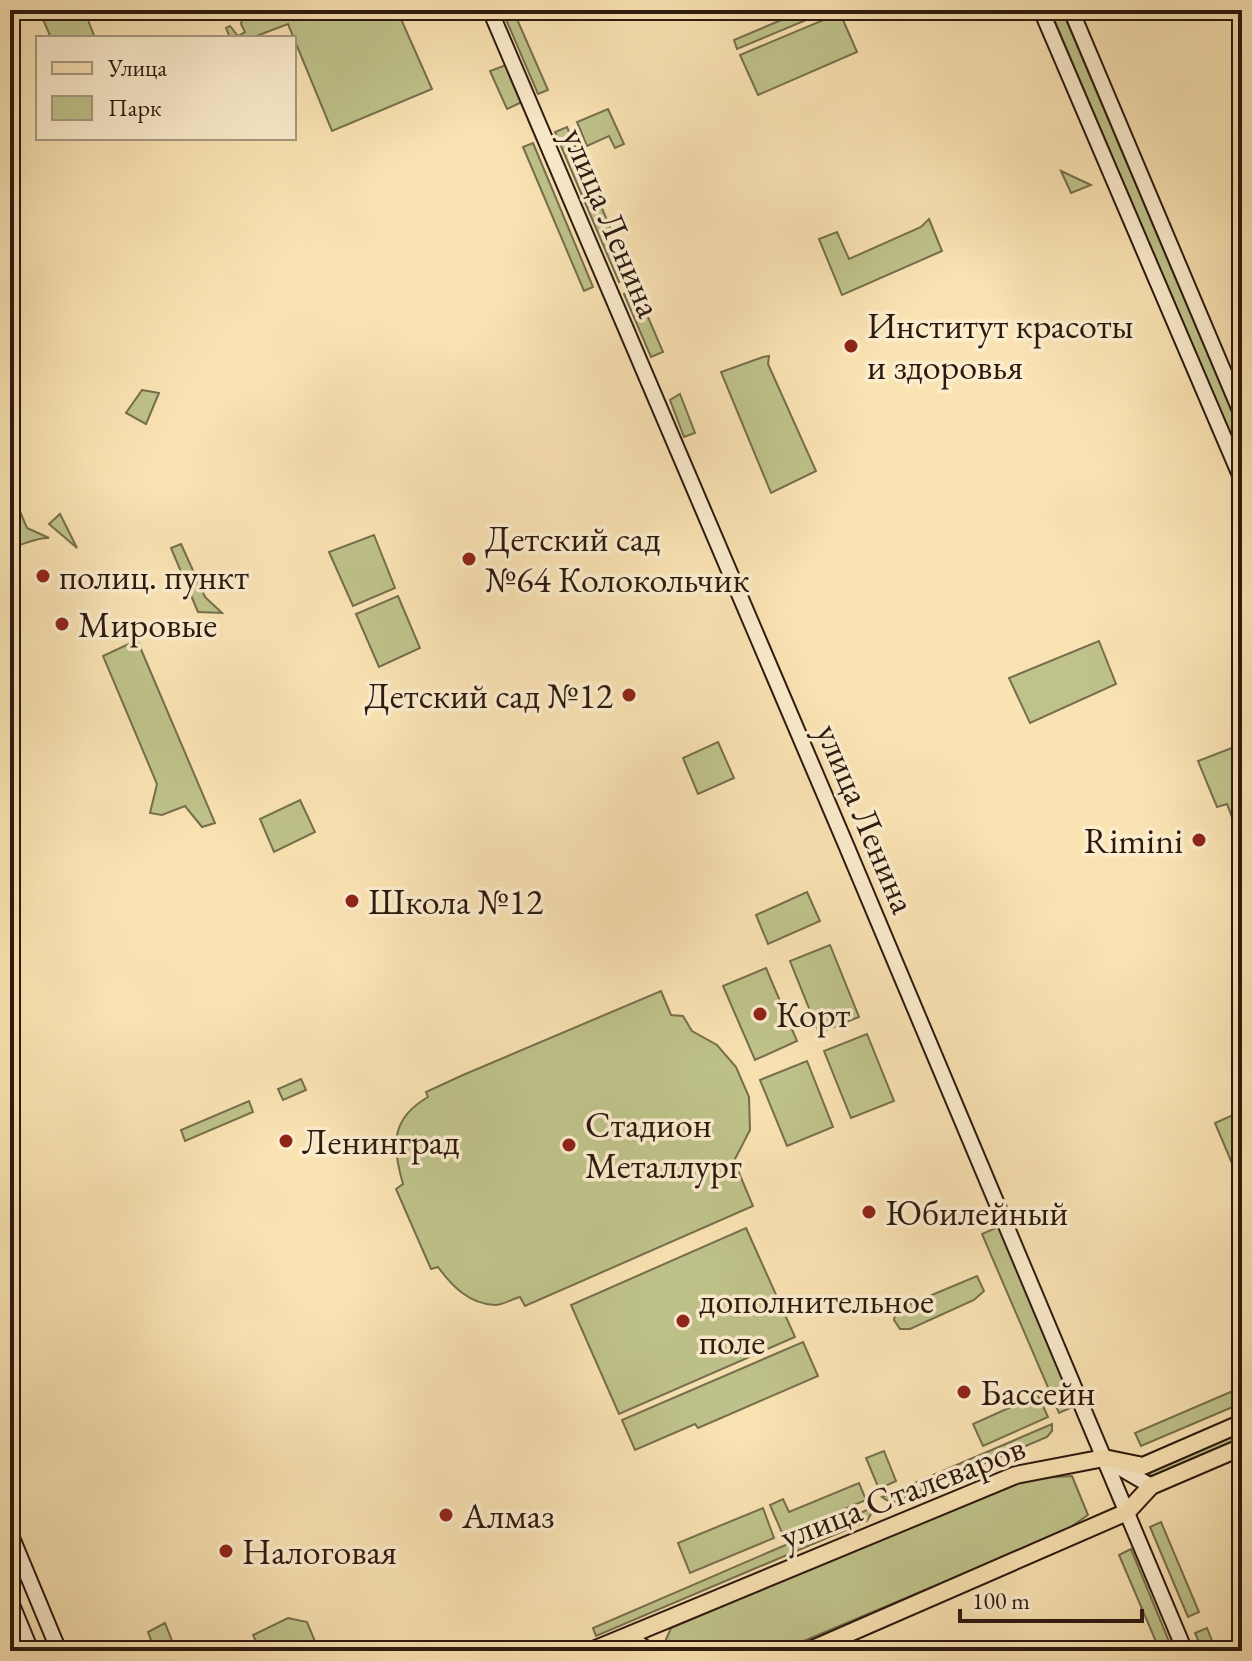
<svg xmlns="http://www.w3.org/2000/svg" width="1252" height="1661" font-family="'EB Garamond',serif">
<rect width="100%" height="100%" fill="#fae3b3"/>
<filter id="stains"><feTurbulence type="fractalNoise" baseFrequency=".0025" numOctaves="4"/><feColorMatrix values="0 0 0 0 .2 0 0 0 0 .09 0 0 0 0 .02 0 0 0 .5 -.17"/></filter>
<radialGradient id="worn" r=".72"><stop offset=".6" stop-color="#630" stop-opacity="0"/><stop offset="1" stop-color="#630" stop-opacity=".3"/></radialGradient>
<g fill="#bfc38b" stroke="#766e4d" stroke-width="2">
<path d="M39,10H84L95,38H51Z"/>
<path d="M263,10H397L432,89L332,131L288,24L251,38H230L226,28L230,26L238,36L245,32L241,24L242,20Z"/>
<path d="M502,10H513L548,90L538,94Z"/>
<path d="M805,10H830L737,49L734,40Z"/>
<path d="M1050,10H1062L1242,435V462Z"/>
<path d="M840,13L857,52L758,95L740,55Z"/>
<path d="M506,65L522,102L507,109L490,71Z"/>
<path d="M608,109L624,144L615,148L609,136L587,146L577,122Z"/>
<path d="M567,127L631,276L619,282L555,132Z"/>
<path d="M533,143L593,287L584,291L523,147Z"/>
<path d="M1061,171L1091,185L1071,193Z"/>
<path d="M929,219L942,251L842,295L819,239L837,232L849,259L921,227Z"/>
<path d="M636,289L663,352L651,357L624,294Z"/>
<path d="M769,356L768,364L816,471L771,493L721,372L763,357Z"/>
<path d="M142,390L159,393L146,424L126,413Z"/>
<path d="M680,394L695,433L684,437L670,400Z"/>
<path d="M10,488L27,528L49,538C35,537 24,546 10,547Z"/>
<path d="M60,514L77,548L49,524Z"/>
<path d="M374,535L395,588L353,606L329,552Z"/>
<path d="M181,544L205,597L222,613L198,612L171,548Z"/>
<path d="M398,596L420,648L379,667L356,614Z"/>
<path d="M137,640L215,823L202,827L185,806L162,815L150,813L157,784L103,656Z"/>
<path d="M1099,641L1116,684L1030,723L1009,678Z"/>
<path d="M718,742L734,778L698,794L683,758Z"/>
<path d="M1242,744V844L1227,804L1217,807L1198,761Z"/>
<path d="M300,800L315,832L274,852L260,819Z"/>
<path d="M807,892L820,921L768,944L756,915Z"/>
<path d="M830,945L859,1017L819,1033L790,961Z"/>
<path d="M766,968L797,1041L755,1060L723,986Z"/>
<path d="M661,991L671,1015L683,1016L692,1031L717,1045L736,1067L749,1097L750,1130L734,1161L753,1206L525,1306L520,1297C512,1299 503,1305 495,1305C469,1304 452,1286 438,1267L431,1269L396,1189L403,1184C392,1146 390,1119 428,1097L426,1092L463,1075Z"/>
<path d="M867,1034L894,1101L851,1118L824,1051Z"/>
<path d="M807,1061L833,1127L787,1146L760,1080Z"/>
<path d="M301,1079L306,1090L283,1100L278,1089Z"/>
<path d="M249,1101L253,1112L185,1141L181,1130Z"/>
<path d="M1242,1111V1187L1215,1123Z"/>
<path d="M1000,1226L1075,1406L1059,1413L982,1234Z"/>
<path d="M746,1228L795,1337L619,1414L571,1305Z"/>
<path d="M977,1276L984,1291L974,1300L910,1329H900L894,1320L896,1310Z"/>
<path d="M803,1342L818,1376L698,1428L695,1424L635,1450L622,1420Z"/>
<path d="M1242,1387V1403L1141,1446L1135,1433Z"/>
<path d="M1038,1395L1048,1417L983,1446L973,1424Z"/>
<path d="M1052,1424V1431L1047,1437L894,1502L888,1501L882,1497Z"/>
<path d="M1242,1432V1442L1153,1481L1149,1472Z"/>
<path d="M884,1451L896,1481L879,1489L866,1458Z"/>
<path d="M1072,1476L1088,1515L1065,1531L780,1651H666L664,1644L671,1628L1020,1479Z"/>
<path d="M859,1483L866,1500L783,1535L770,1505L783,1499L789,1512Z"/>
<path d="M763,1508L774,1538L690,1573L678,1543Z"/>
<path d="M869,1509L871,1514L867,1521L596,1636L593,1628Z"/>
<path d="M1161,1522L1199,1612L1188,1617L1150,1527Z"/>
<path d="M1131,1549L1173,1651H1160L1119,1555Z"/>
<path d="M288,1618L307,1622L319,1651H260L253,1635Z"/>
<path d="M165,1623L176,1651H155L148,1632Z"/>
<path d="M1207,1628L1216,1651H1203L1195,1633Z"/>
</g>
<g fill="none" stroke-linecap="round" stroke-linejoin="round">
<defs>
<g id="secondary">
<path d="M490,10L846,845L1185,1651"/>
<path d="M1041,10L1242,480"/>
<path d="M1071,10L1242,415"/>
<path d="M1108,1461L1151,1486"/>
<path d="M10,1533L59,1651"/>
<path d="M10,1600L31,1651"/>
</g>
<g id="primary">
<path d="M617,1641L636,1643L648,1651"/>
<path d="M591,1651L1016,1475L1104,1458L1143,1466L1242,1423"/>
<path d="M808,1651L1127,1512L1151,1486L1242,1447"/>
</g>
</defs>
<use href="#secondary" stroke="#2d190f" stroke-width="18"/>
<use href="#primary" stroke="#2d190f" stroke-width="20"/>
<use href="#secondary" stroke="#fcedce" stroke-width="14"/>
<use href="#primary" stroke="#fae3b3" stroke-width="16"/>
</g>
<g fill="#8f2418" stroke="#fcedce" stroke-width="3">
<circle cx="851" cy="346" r="8"/>
<circle cx="469" cy="559" r="8"/>
<circle cx="43" cy="576" r="8"/>
<circle cx="62" cy="624" r="8"/>
<circle cx="629" cy="695" r="8"/>
<circle cx="1199" cy="840" r="8"/>
<circle cx="352" cy="901" r="8"/>
<circle cx="760" cy="1014" r="8"/>
<circle cx="286" cy="1141" r="8"/>
<circle cx="569" cy="1145" r="8"/>
<circle cx="869" cy="1212" r="8"/>
<circle cx="683" cy="1321" r="8"/>
<circle cx="964" cy="1392" r="8"/>
<circle cx="446" cy="1515" r="8"/>
<circle cx="226" cy="1551" r="8"/>
</g>
<g text-anchor="middle" stroke-width="7" stroke-linejoin="round" paint-order="stroke">
<g font-size="36" fill="#2d190f" stroke="#fcedce">
<text transform="translate(613 222) rotate(67)" y="13">улица Ленина</text>
<text transform="translate(867 818) rotate(67)" y="13">улица Ленина</text>
<text transform="translate(902 1491) rotate(-21)" y="13">улица Сталеваров</text>
</g>
<g font-size="36" fill="#2d190f" stroke="#fcedce" text-anchor="start">
<text x="867" y="338">Институт красоты<tspan x="867" dy="41">и здоровья</tspan></text>
<text x="485" y="551">Детский сад<tspan x="485" dy="41">№64 Колокольчик</tspan></text>
<text x="59" y="589">полиц. пункт</text>
<text x="78" y="637">Мировые</text>
<text x="613" y="708" text-anchor="end">Детский сад №12</text>
<text x="1183" y="853" text-anchor="end">Rimini</text>
<text x="368" y="914">Школа №12</text>
<text x="776" y="1027">Корт</text>
<text x="585" y="1137">Стадион<tspan x="585" dy="41">Металлург</tspan></text>
<text x="302" y="1154">Ленинград</text>
<text x="885" y="1225">Юбилейный</text>
<text x="699" y="1313">дополнительное<tspan x="699" dy="41">поле</tspan></text>
<text x="980" y="1405">Бассейн</text>
<text x="462" y="1528">Алмаз</text>
<text x="242" y="1564">Налоговая</text>
</g>
</g>
<rect width="1252" height="1661" fill="none" stroke="#fae3b3" stroke-width="40"/>
<rect x="12" y="12" width="1228" height="1637" fill="none" stroke="#2d190f" stroke-width="4"/>
<rect x="20" y="20" width="1212" height="1621" fill="none" stroke="#2d190f" stroke-width="2"/>
<rect x="36" y="36" width="260" height="104" fill="#fcedce" stroke="#a99882" stroke-width="2"/>
<rect x="52" y="62" width="40" height="12" fill="#fae3b3" stroke="#a99882" stroke-width="2"/>
<text x="108" y="76" font-size="24" fill="#2d190f">Улица</text>
<rect x="52" y="96" width="40" height="24" fill="#bfc38b" stroke="#a99882" stroke-width="2"/>
<text x="108" y="116" font-size="24" fill="#2d190f">Парк</text>
<path d="M960 1609v12h182v-12" fill="none" stroke="#2d190f" stroke-width="4"/>
<text x="972" y="1609" font-size="24" fill="#2d190f" stroke="#fcedce" stroke-width="6" paint-order="stroke">100 m</text>
<rect width="100%" height="100%" filter="url(#stains)"/>
<rect width="100%" height="100%" fill="url(#worn)"/>
</svg>
